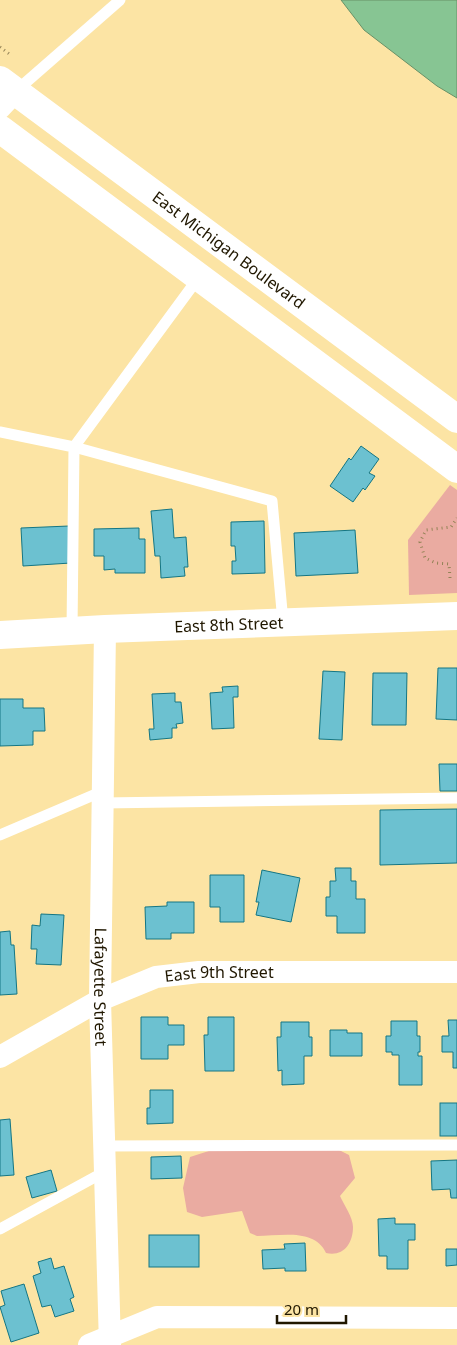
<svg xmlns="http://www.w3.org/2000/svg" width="457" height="1345" font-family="'Noto Sans',sans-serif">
<rect width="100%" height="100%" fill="#fce4a4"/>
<g fill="#eaaba1">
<path d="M450,485L457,490V593L409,595L408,540Z"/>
<path d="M337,1149L349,1155L355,1178L340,1196C344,1205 353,1217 353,1227C353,1244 343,1257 326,1253C315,1228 280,1236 257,1236L250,1233L242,1211L202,1217L187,1212L183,1188L190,1157L212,1150Z"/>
</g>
<path fill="#87c593" stroke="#689167" d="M341,0H457V98L437,86L364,30Z"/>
<g fill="#6cc1d0" stroke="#147684">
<path d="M361,446L379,459L369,473L375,476L365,490L363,488L353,502L330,486L349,458L351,460Z"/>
<path d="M172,509L174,538L186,537L188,567H184L185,576L161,578L160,556H155L151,511Z"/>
<path d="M264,521L265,573L232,574V561H236L235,546H231V522Z"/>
<path d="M69,526L71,563L23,566L21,528Z"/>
<path d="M139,528V539H145V573H115V569L104,570V556H94V529Z"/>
<path d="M355,530L358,573L296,576L294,533Z"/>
<path d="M438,668H457V720L436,719Z"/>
<path d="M323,671L345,672L342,740L319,739Z"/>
<path d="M373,673H407L406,725H372Z"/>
<path d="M238,686V697H233L234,728L212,729L210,693L223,692L222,687Z"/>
<path d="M175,693V702H181L183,723L176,724L177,728H172V738L150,740L149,729H154L152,694Z"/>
<path d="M0,699H23V708H44L45,731H33V745L0,746Z"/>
<path d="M439,764H457V791H440Z"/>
<path d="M457,809V863L380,865V810Z"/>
<path d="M335,868H351V881H356V899H365V933H337V916H326V897H330V881H336Z"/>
<path d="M262,870L300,878L291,922L256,915L259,902H256Z"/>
<path d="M210,875H244V922H220V907H210Z"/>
<path d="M167,902H194V933H171V939H146L145,907L167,906Z"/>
<path d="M41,914L64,915L61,965L36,964L37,949H31L32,925L40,926Z"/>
<path d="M10,931L11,945H14L17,994L0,995V932Z"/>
<path d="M141,1017H168V1025H184V1045H168V1059H141Z"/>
<path d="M208,1017H234V1071H205L204,1035H208Z"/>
<path d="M448,1020H457V1068H453V1052H442V1036H449Z"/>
<path d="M391,1021H417V1036H420V1052H418V1056H422V1085H399V1055H392V1052H386V1036H391Z"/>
<path d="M281,1022H309V1037H312V1056H304V1084L282,1085V1070L278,1071L277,1037H281Z"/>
<path d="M330,1030H347V1033H362V1056H330Z"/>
<path d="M150,1090H173V1123L147,1124V1108H150Z"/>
<rect x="440" y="1103" width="17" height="33"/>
<path d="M10,1119L14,1175L0,1176V1120Z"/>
<path d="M181,1156L182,1178L151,1179V1157Z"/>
<path d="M457,1160V1198H451L450,1189L432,1190L431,1161Z"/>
<path d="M51,1170L57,1191L32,1198L26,1177Z"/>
<path d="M395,1218V1224H415V1240H408V1269H387V1256H379L378,1219Z"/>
<rect x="149" y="1235" width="50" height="32"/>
<path d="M305,1243L306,1271H285V1268L263,1269L262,1250L285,1249L284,1244Z"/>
<path d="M446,1249H457V1265L446,1266Z"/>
<path d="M51,1258L54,1269L64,1266L74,1297L70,1299L74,1311L55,1317L51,1305L42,1307L33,1276L41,1273L38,1262Z"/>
<path d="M24,1284L39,1333L11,1342L0,1307L5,1305L1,1291Z"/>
</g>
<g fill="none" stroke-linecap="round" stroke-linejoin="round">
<g stroke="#948357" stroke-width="3" stroke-dasharray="1 4" stroke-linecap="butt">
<path d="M0,47L12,56"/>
<path d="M450,578L449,564L436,563L425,558L420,542L426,530L451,527L457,518"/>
</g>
<g stroke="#fff" stroke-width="11">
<path d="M16,91L120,0"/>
<path d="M199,277L74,447L272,501L283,622"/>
<path d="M0,432L74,447L72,631"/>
<path d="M103,803L457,798"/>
<path d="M0,835L103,791"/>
<path d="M105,1146L457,1145"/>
<path d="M0,1229L106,1171"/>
</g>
<g stroke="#fff" stroke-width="22">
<path d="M0,108L16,91"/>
<path id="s1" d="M105,629L100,1000L110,1345"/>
<path id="s2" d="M0,1057L100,1000L156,977L199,972H457"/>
<path d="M89,1345L157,1317L457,1318"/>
</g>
<path stroke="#fff" stroke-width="28" id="s3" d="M0,635L105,629L457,616"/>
<g stroke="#fff" stroke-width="28">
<path id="s4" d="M0,80L457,419"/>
<path d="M0,129L457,469"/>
</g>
</g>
<g text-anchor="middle" stroke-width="4" stroke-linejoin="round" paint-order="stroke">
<g font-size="16" fill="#201700" stroke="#fce4a4">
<text dy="6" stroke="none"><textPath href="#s4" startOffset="285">East Michigan Boulevard</textPath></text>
<text dy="6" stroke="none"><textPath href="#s3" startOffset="229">East 8th Street</textPath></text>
<text dy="6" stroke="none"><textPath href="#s2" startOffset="239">East 9th Street</textPath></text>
<text dy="6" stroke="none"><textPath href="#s1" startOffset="358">Lafayette Street</textPath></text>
</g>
</g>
<path d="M277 1315v8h69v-8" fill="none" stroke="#201700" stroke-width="2.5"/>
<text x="284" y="1315" font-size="15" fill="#201700" stroke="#fce4a4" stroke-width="4" paint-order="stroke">20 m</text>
</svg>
